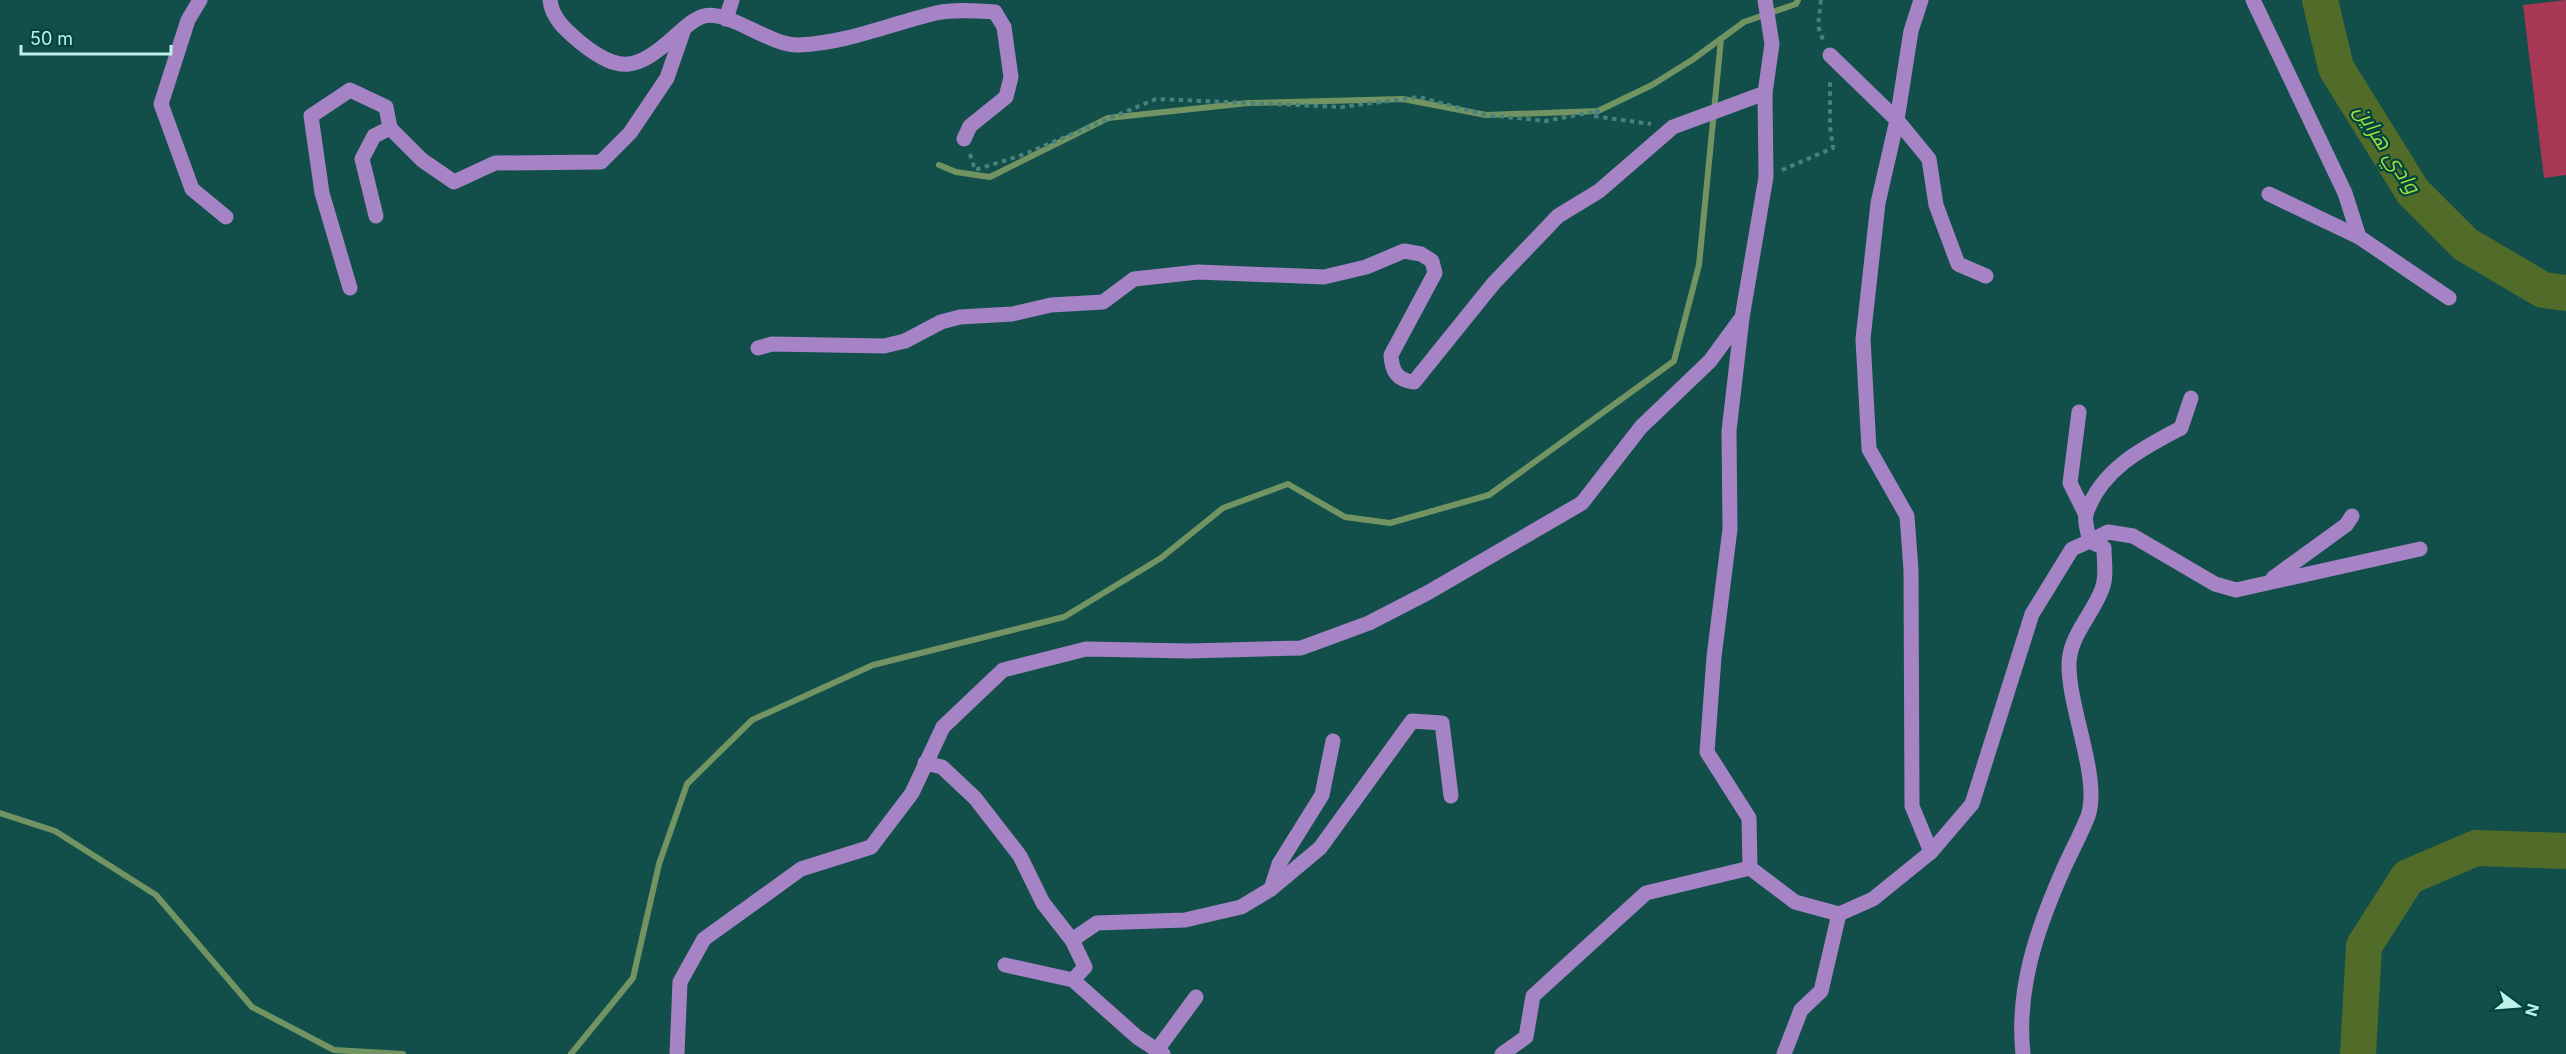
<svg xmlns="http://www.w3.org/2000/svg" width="2566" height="1054" font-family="Inter,Cairo,sans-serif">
<rect width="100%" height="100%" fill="#124f4a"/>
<path fill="#a73855" d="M2566,0V175L2544,178L2523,5Z"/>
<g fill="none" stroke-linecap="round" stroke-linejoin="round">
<g stroke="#729463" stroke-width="6">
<path d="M939,165L956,172L990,177L1108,118L1248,103L1403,99L1486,115L1598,111L1652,85L1692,60L1744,22L1796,4L1798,0"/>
<path d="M0,813L55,831L156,895L252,1007L334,1050L403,1054"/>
<path d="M571,1054L633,978L659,864L687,784L752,720L873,665L1064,617L1161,558L1223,508L1288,484L1345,517L1390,523L1489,495L1674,361L1699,265L1721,39"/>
</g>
<g stroke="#516c29" stroke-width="36">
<path d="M2320,0L2336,68L2413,192L2465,244L2543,290L2566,293"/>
<path d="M2358,1054L2364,946L2408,877L2476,848L2566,851"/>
</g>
<g stroke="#49827d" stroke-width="4" stroke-dasharray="4.5 4.5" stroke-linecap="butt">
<path d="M1821,0L1818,26L1823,40"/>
<path d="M970,154L975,170L1022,155L1156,99L1342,107L1419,97L1486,115L1546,121L1598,111L1593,116L1651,124"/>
<path d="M1782,170L1833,148L1830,126V79"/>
</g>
<g stroke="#a583c5" stroke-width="15">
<path d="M200,0L188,20L161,104L192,189L226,217"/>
<path d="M550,0C552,19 567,31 581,43C621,75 638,69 674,37C683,29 693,19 704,16C730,10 769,46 799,45C847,43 890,24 936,13C955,9 976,11 995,12L1004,27L1011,77L1006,97L970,126L964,139"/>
<path d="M1765,0L1772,44L1765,93L1766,177L1742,318L1729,431L1730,529L1714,657L1707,752L1749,818L1750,868L1795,902L1839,914L1873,899L1931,852L1972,804L2032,614L2072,549L2090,541L2104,548C2104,561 2107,577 2102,589C2093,614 2070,635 2069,663C2068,708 2101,778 2088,816C2081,834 2071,852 2063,870C2037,929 2016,989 2023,1054"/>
<path d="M1921,0L1911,31L1897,120L1878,203L1863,339L1869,449L1907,516L1911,570L1912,806L1931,852"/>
<path d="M2253,0L2345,193L2359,237L2449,298"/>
<path d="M726,19L732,0"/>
<path d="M1830,55L1897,120L1929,159L1936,205L1958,264L1986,276"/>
<path d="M390,128L422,160L454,182L495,163L601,162L630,133L667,78L684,29"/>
<path d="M2269,194L2359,237"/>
<path d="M350,288L322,193L311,116L350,90L386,107L390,128L374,136L362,159L376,216"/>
<path d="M758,348L772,344L884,346L905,341L941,322L960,317L1012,314L1051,305L1103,302L1134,279L1198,272L1324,277L1366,267L1404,251L1421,254L1432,261L1435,273L1391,355C1392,372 1397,380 1414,382L1493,284L1558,216L1599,191L1673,127L1765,93"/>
<path d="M2191,398L2181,428C2143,448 2101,469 2086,514C2084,521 2088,533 2090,541L2108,532L2133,536L2215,584L2236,590L2420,549"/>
<path d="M2079,412L2070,483L2086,515"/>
<path d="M2273,578L2346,525L2352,516"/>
<path d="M925,763L942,767L975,798L1020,856L1043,903L1072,940L1085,967L1073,980"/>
<path d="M1271,889L1279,864L1322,795L1333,741"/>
<path d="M1072,940L1097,923L1185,920L1241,907L1271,889L1320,848L1412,721L1442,723L1451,796"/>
<path d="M1005,965L1073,980L1137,1037L1163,1054"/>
<path d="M1157,1050L1196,997"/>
<path d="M677,1054L680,982L704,939L801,869L871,847L912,793L943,727L1003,670L1086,649L1189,651L1301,648L1369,623L1429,592L1582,503L1641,427L1710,361L1740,320"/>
<path d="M1502,1054L1526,1037L1533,996L1646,893L1750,868"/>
<path d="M1784,1054L1801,1010L1821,991L1839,914"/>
</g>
</g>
<g text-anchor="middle" stroke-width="4.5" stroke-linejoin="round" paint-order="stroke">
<g font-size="21" font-style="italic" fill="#a3de3a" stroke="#014440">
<text transform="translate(2387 149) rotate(57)" y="7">وادي هراين</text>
</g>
</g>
<g transform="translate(2518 1006) rotate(106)" stroke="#014440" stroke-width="4.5" paint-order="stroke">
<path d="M0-4.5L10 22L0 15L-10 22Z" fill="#bff0ea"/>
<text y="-9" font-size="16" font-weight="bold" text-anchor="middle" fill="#bff0ea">N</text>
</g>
<path d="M21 45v9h150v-9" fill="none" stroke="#bff0ea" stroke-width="3"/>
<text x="30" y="45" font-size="18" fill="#bff0ea" stroke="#014440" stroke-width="4.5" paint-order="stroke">50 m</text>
</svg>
